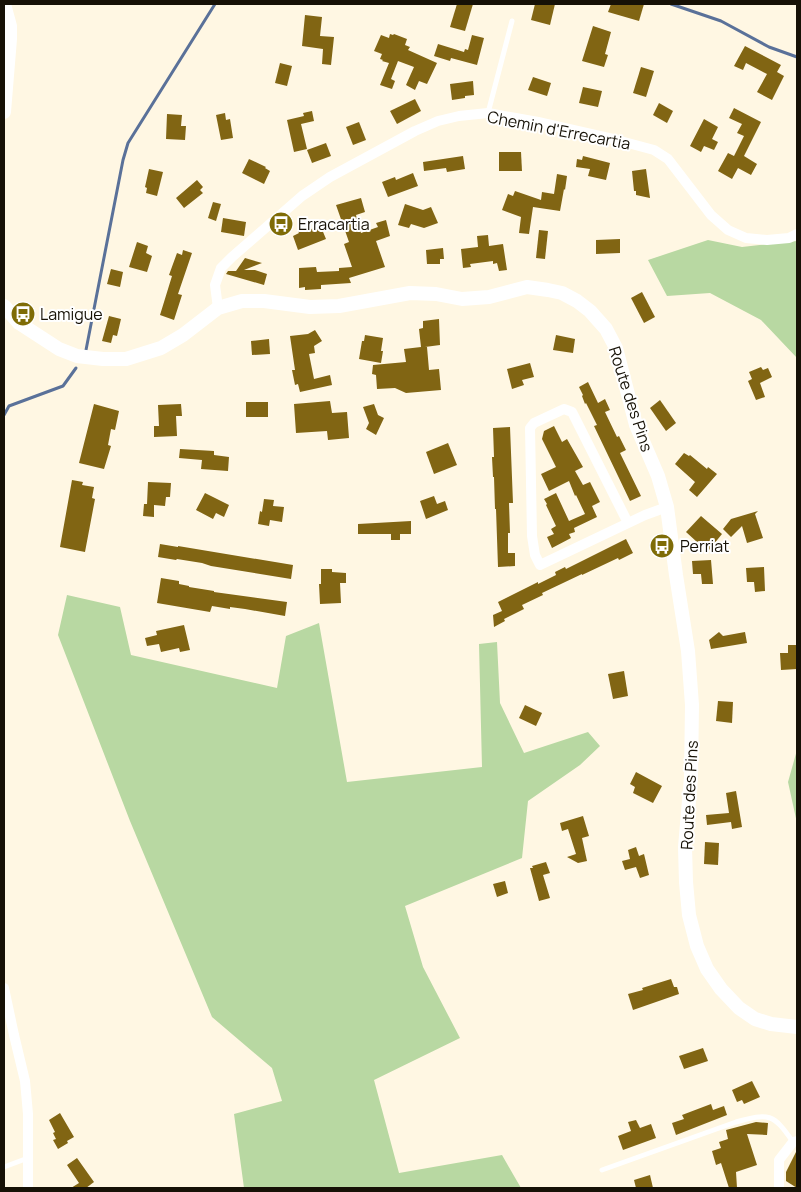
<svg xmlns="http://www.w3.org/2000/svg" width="801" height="1192" font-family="Manrope,sans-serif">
<rect width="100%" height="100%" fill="#fff7e3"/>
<g fill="#b8d8a2">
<path d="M708,240L742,247L797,241V358L761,320L710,293L667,296L648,260Z"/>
<path d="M67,595L120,607L131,655L277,688L286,636L319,623L347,782L482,767L479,644L497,642L500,703L524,753L588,732L600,746L580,765L528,801L522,858L405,906L423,967L460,1038L374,1080L399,1173L502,1155L521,1188H244L234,1114L282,1101L272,1068L212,1017L130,821L58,635Z"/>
<path d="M797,750V823L788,782Z"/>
</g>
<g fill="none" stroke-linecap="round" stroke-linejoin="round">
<g stroke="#5a7199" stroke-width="3">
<path d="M671,4L721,21L769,47L797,57"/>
<path d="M86,350L123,160L128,143L215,4"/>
<path d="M4,415L9,406L63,386L76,368"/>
</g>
</g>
<g fill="#816513">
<path d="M457,4H473L465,31L450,27Z"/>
<path d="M535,4H555L550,25L531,20Z"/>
<path d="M611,4H644L639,21L608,12Z"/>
<path d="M305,15L322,17L320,36L334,37L331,65L322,64L323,49L302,46Z"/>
<path d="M593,26L611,32L605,54L608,55L604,67L582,61Z"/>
<path d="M390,34L393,35L394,34L407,39L405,45L410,47L408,50L437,63L427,84L419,81L415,90L406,85L414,67L398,61L391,79L395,81L392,89L380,85L389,63L382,61L383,60L380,59L382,54L374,51L381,35L389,38Z"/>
<path d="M472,35L484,38L477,65L451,58L450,61L434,56L438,44L464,52L465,49L468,50Z"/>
<path d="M745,46L781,65L777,72L784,76L772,100L757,92L767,74L746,63L743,70L734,66Z"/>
<path d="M280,63L292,66L287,86L275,83Z"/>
<path d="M641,67L654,71L646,97L633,93Z"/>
<path d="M533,77L551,83L547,96L528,90Z"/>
<path d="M473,81L474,95L465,96V98L452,100L450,84Z"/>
<path d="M583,87L602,91L598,107L579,103Z"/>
<path d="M415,99L421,111L397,124L390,111Z"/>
<path d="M659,103L673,111L667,123L653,115Z"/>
<path d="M734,108L761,122L744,156L757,164L751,175L738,168L732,179L718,171L728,153L734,156L744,136L737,133L742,124L729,118Z"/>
<path d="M312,111L314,121L301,124L307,149L294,152L287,120L304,116L303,113Z"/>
<path d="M225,113L226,120L230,119L233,138L221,140L216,115Z"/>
<path d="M167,114L182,115L181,126H186L185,140L166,139Z"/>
<path d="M704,119L718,127L712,139L718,142L714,150L704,146L701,152L690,146Z"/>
<path d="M359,122L366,140L353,145L346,127Z"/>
<path d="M326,143L331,156L312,163L307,150Z"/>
<path d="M499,152H521L522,171H499Z"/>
<path d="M463,156L465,169L447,172L446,168L424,171L423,162Z"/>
<path d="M583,156L610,163L606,180L588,176L590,169L576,167L577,159L582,160Z"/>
<path d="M249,159L266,167L265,168L270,171L264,184L242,173Z"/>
<path d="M149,169L163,172L157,196L146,193L147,188L145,187Z"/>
<path d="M646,169L650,198L636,195V191H634L632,171Z"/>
<path d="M413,173L418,186L388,197L382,182L395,177L396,180Z"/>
<path d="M557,174L567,176L565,190L564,189L560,211L533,207L529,234L519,233L521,217L502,210L508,194L513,196L515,191L541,200L542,192L554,194Z"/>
<path d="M197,180L203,187L200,190L203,193L184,208L176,198Z"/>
<path d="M361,198L365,212L356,215L361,233L378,227L376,223L386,220L390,236L376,241L385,267L349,278L351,283L321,285V289L305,290V287L299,288V268L316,267L317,272L339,271V268L352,267L344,244L349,242L336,205Z"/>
<path d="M213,202L221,204L216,221L208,218Z"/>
<path d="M405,204L423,210L431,207L438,223L424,228L411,224L409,228L398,225Z"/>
<path d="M223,218L246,222L244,236L221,232Z"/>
<path d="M308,227L309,230L316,227V229L321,227L326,239L298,250L293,236L299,233L298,231Z"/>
<path d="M539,230L548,231L545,259L536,258Z"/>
<path d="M488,235L489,246L503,244L507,270L499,271L497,263L493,264V261L470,264L471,267L463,268L461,249L478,247L477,236Z"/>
<path d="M620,239V253L596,254V240Z"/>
<path d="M137,242L148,246L146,253L152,256L147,272L129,267Z"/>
<path d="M443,248L444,259H440V264H427L426,250Z"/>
<path d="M183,250L192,253L178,294L182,295L174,320L160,315L172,276L169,275L177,253L182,255Z"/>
<path d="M245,258L262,263L244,270H255L267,274L264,285L226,274L228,271H236Z"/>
<path d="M111,269L123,272L120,287L107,284Z"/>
<path d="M642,292L655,317L644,323L631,298Z"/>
<path d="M109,316L121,319L117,336L113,335L111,343L102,341Z"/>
<path d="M439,319L440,345L425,347H427L429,370L439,369L441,390L406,393L395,388L377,389L376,375L372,374L373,365L406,362L404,349L421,347L419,329L423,328V321Z"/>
<path d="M315,330L322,341L314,346L315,353L309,354L314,379L330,375L332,385L300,392L298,384L295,385L292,370H295L290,336L308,334Z"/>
<path d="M365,335L383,338L381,351H383L381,363L359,359L362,341H364Z"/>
<path d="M556,335L575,339L573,353L553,350Z"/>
<path d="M269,339L270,354L252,355L251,341Z"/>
<path d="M530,363L534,377L522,380L524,385L512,389L507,369Z"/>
<path d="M761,367L763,370L768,368L772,377L760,383L765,397L756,400L748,381L752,379L749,372Z"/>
<path d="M588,382L598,403L605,399L610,410L605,412L617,437L619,436L626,450L620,453L641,496L630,501L594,426L597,425L586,403L585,404L582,396L583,395L579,387Z"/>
<path d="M660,400L676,423L666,431L650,408Z"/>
<path d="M330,401L332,413L347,412L349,438L328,440L327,431L296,433L294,404Z"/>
<rect x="246" y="402" width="22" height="15"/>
<path d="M94,404L119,411L115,430L111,429L108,445L111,446L104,469L79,463Z"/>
<path d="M181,404L182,416H176L177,436L154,437V426H159L158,405Z"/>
<path d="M374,404L378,415L384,418L376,435L366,429L369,423L363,407Z"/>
<path d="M554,426L562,442L567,439L583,467L575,471L583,485L590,482L600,502L592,506L597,517L574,528L575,532L569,534L571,538L552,548L547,537L554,534L551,529L556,526L546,505L547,504L544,499L556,493L569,521L585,514L576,495L575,496L569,481L549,491L541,474L556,467L542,439L544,431Z"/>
<path d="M510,427L513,503H509L510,533H508V553H515V566L498,567L496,509H495L494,477H493L492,457H494L493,428Z"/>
<path d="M448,443L457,465L434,474L426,452Z"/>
<path d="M180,449L214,451V455L229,457L228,471L201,469L202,460L179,458Z"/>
<path d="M684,453L689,456L690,455L707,469L708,467L717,474L697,497L689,490L695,482L675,464Z"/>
<path d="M72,480L83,482L82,485L94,487L92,498L95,499L85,552L60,547Z"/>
<path d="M148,482L171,483L170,497H166L165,506L154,505V517L143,516L144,504H147Z"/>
<path d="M205,493L229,505L224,517L216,513L213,519L196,510Z"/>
<path d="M434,496L437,504L445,501L448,510L426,519L420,501Z"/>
<path d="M264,499L274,500L273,506L284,507L282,522L270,520L269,526L258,524L260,511L262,512Z"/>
<path d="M758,511L755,514L763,538L747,543L742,526L731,537L723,529L731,519Z"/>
<path d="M701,516L722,534L709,550L699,541L697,542L686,532Z"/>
<path d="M411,521V534H400V540H391V534H358V524Z"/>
<path d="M626,539L633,553L619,560L618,558L582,575V574L542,593L543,595L522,605L524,609L504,619L505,621L494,627L493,615L502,611L498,602L538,582V584L556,575L555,572L565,567L566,569Z"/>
<path d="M160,544L178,547V546L293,565L291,579L211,566L202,563L177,559L176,560L158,557Z"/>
<path d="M711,560L713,584H702L701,574H693L692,561Z"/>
<path d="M764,567L765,591L755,592L754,582H747L746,568Z"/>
<path d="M321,569H332V572L346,573V583H340L341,603L320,604L319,584H321Z"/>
<path d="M161,578L179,581V584L189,586V587L214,591V592L287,602L285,616L245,609L230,607V609L212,606L210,612L157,603Z"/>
<path d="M184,625L190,650L180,652L179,648L161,652L159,644L147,646L145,638L157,635L156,631Z"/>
<path d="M719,632L723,636L745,632L747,643L711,649L709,640Z"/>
<path d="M788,645H797V669L781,670L780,653H788Z"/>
<path d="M624,671L628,696L613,699L608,674Z"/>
<path d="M718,701L733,702L732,723L716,721Z"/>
<path d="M525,705L542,713L536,726L519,718Z"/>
<path d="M636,772L662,786L653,803L633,793L635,787L630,784Z"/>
<path d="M736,791L742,827L732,829L731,822L707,825L706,815L729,813L726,793Z"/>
<path d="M583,816L589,836L582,838L587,861L578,863L567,857L576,854L568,829L562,831L560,823Z"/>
<path d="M705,842L719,843L718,865L704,864Z"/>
<path d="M636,847L639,856L644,854L649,875L640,878L636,867L625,870L622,861L630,859L628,850Z"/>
<path d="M546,862L550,873L543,875L550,898L539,901L530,868H533L532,866Z"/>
<path d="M505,881L508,893L497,897L493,884Z"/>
<path d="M671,979L674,987H677L679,994L633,1010L628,994L643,990L642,988Z"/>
<path d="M703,1048L708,1061L684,1069L679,1056Z"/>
<path d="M752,1081L760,1097L744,1104L742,1100L737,1102L732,1090Z"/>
<path d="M711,1104L713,1110L724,1106L727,1115L676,1135L672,1123L684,1119L682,1115Z"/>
<path d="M60,1113L74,1137L67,1141L68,1143L58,1149L53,1140L56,1139L53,1133L55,1132L49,1120Z"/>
<path d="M636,1120L640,1128L651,1124L656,1138L623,1150L618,1136L631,1131L628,1122Z"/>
<path d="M756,1122L768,1123L767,1135L747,1134L757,1165L736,1172L737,1188H729L721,1163L716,1165L712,1151L721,1148L719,1142L728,1139L726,1130Z"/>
<path d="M797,1150V1188L786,1181V1172Z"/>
<path d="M77,1158L94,1182L86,1188H71L79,1183L67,1165Z"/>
<path d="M650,1175L653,1188H636L634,1180Z"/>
</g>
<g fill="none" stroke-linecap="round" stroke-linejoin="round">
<g stroke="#fff" stroke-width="5">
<path d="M488,113L512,21"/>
<path d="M4,1167L28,1158"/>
<path d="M602,1170L736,1122C769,1113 773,1113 793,1142"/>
</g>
<g stroke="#fff" stroke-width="10">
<path d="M218,308L215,285L221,268L232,257L302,196L330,177L415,131L438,121L459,116L488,113L538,122L613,139L654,150L668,159L711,215L728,230L746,238L767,240L789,238L797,234"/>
<path d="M628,523L572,412L564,409L534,423L530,428L532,536L535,555L540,565L645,515L667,507"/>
<path d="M4,988L14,1035L25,1081L28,1114V1188"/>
<path d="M779,1188V1160L793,1142L797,1141"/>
</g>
<g stroke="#fff" stroke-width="14">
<path d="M4,112L10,39V26L4,4"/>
<path d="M4,306L19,323L59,349L77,356L103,359H126L161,348L183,335L218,308L242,301H264L310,307L339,306L410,293L436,294L462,299L489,297L527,287L548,290L562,293L577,301L590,311L606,329L616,348L636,425L658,476L667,507L676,575L688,651L692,705L691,777L685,847L686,882L689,915L697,946L707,969L721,989L739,1008L755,1019L771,1024L797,1027"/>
</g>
</g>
<defs>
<symbol id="bus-disc" viewBox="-11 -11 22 22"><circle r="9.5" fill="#7f6c07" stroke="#fff"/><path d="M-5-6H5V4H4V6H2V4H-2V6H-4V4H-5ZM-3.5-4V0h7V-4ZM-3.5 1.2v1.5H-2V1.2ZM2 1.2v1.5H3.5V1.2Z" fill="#fff"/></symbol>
</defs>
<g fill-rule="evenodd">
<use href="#bus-disc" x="267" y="210" width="28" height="28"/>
<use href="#bus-disc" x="9" y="300" width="28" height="28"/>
<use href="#bus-disc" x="648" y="532" width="28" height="28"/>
</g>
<g text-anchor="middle" stroke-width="4" stroke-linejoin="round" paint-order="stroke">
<g font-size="16" fill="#161106" stroke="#fff">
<text transform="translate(559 130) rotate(11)" y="6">Chemin d'Errecartia</text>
<text transform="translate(631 399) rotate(72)" y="6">Route des Pins</text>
<text transform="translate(689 795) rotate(-87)" y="6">Route des Pins</text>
</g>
<g font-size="16" fill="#161106" stroke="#fff" text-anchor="start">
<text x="298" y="230">Erracartia</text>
<text x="40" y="320">Lamigue</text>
<text x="680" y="552">Perriat</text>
</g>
</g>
<rect width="801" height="1192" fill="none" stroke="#161106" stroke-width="10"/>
</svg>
